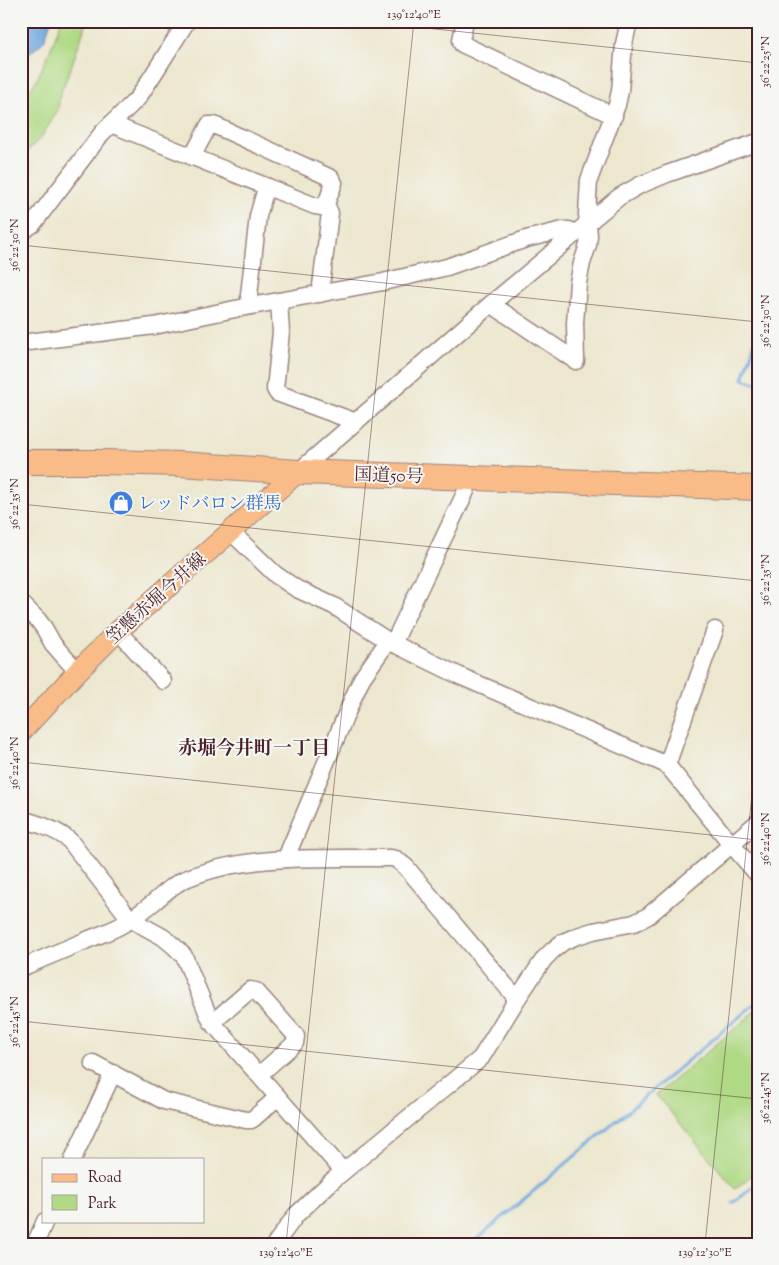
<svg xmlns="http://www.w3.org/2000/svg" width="779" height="1265" font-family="'Sorts Mill Goudy','Noto Serif JP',serif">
<rect width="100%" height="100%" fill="#f6f6f2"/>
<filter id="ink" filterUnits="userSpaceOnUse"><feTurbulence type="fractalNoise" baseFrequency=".02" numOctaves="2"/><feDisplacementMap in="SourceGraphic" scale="10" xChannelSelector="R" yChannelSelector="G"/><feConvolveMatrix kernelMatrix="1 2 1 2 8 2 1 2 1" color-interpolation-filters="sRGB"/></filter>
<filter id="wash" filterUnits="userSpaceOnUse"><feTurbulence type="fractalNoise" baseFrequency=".0096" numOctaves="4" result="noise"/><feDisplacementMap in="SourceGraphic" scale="20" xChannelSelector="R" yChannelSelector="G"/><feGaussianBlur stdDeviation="1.12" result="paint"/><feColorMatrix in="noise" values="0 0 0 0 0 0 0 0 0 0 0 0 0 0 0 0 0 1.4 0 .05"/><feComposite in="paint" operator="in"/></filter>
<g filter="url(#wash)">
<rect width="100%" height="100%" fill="#ece7ce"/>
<g fill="#afd984" stroke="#7c7c58">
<path d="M61,21H87L70,70L60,94L58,110L42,136L21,158V103L37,79L50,51Z"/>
<path d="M758,1009V1170L735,1189L656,1095Z"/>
</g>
<path fill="#70a8df" stroke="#5d6485" d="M26,21H51L44,41L21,61V27Z"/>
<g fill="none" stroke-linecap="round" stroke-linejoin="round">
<g stroke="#70a8df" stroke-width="3">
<path d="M758,334L743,379L758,384"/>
<path d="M733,1203L758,1183"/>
<path d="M471,1244L758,1001"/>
</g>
</g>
</g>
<g filter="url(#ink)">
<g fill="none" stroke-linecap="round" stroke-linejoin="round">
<defs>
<g id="minor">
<path d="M465,21L461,40L462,44L614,116"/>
<path d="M111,124L315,206L322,207L326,204L334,183L331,178L214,125H209L192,157"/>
<path d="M21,232L33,224L102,133L138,98L153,75L187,21"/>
<path d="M320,294L330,213L326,204"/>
<path d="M279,301L281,332L275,389L277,393L356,422"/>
<path d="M491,304L576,361L575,323L578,283L582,263L588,245L589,236L587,214L589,180L617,105L620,91L624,44L629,21"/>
<path d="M250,306L249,295L258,216L264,195L268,187"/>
<path d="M21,343L154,326L235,309L383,282L447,267L526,239L563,230H569L576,234"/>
<path d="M298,472L491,304L619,197L640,185L667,174L758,142"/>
<path d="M230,531L276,575L297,589L334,606L388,641L462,677L667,765L732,845L758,875"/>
<path d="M21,603L38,620L44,628L53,644L67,660L78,671"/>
<path d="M118,631L163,681"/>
<path d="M393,644L466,491L468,484V477"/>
<path d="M667,765L715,630"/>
<path d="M21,819C38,824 57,829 70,841L130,919L163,937L175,947L184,956L207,1012L211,1021L343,1171"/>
<path d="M287,859L288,853L353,698L362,678L388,641"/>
<path d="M21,968C42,959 63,950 85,941C96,936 109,932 120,926C131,920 143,911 154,902C165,893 174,883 188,878C249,853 326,859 391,858L396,859L406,867L517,999"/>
<path d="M213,1022L250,990L256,991L296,1036L295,1043L259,1075"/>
<path d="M93,1063L164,1101L246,1120H251L254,1118L278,1097"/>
<path d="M73,1159L113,1073"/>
<path d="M35,1244L45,1221"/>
<path d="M275,1244L296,1215L332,1181L481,1058L517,999L544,959L553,950L563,942L577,936L593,931L634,923L648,916L758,822"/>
</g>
<path id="major" d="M21,732L78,671L118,631L298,472"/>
<path id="highway" d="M21,462H104L181,464L298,472L758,488"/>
</defs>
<use href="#minor" stroke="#9b837c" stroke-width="19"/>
<use href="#major" stroke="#9b837c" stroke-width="22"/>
<use href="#highway" stroke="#9b837c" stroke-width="26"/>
<use href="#minor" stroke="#fff" stroke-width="16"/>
<use href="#major" stroke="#f9bc89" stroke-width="20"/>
<use href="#highway" stroke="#f9bc89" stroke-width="24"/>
</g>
</g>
<path fill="none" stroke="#4a1f2b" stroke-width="1" stroke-opacity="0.45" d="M359,21L758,63M21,245L758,322M21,504L758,581M21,762L758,840M21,1021L758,1099M286,1244L414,21M705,1244L758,737"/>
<defs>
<symbol id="shop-disc" viewBox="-11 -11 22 22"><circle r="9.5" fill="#3f7fe0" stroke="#f6f6f2"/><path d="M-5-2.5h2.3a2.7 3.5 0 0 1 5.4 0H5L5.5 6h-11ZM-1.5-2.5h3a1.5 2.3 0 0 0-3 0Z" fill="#fff"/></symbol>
</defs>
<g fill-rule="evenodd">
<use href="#shop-disc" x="107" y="489" width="28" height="28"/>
</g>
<g text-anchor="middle" stroke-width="4" stroke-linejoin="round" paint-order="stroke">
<g font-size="18" fill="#4a1f2b" stroke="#f6f6f2">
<text transform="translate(389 475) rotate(2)" y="6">国道50号</text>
<text transform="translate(156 598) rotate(-42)" y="6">笠懸赤堀今井線</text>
</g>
<g font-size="18" fill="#366cbe" stroke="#f6f6f2" text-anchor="start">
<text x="138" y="509">レッドバロン群馬</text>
</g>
<g font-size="19" font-weight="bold" fill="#4a1f2b" stroke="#f6f6f2">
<text x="254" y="754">赤堀今井町一丁目</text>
</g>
</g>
<rect width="779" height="1265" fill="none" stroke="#f6f6f2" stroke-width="55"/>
<rect x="42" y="1158" width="162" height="65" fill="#f6f6f2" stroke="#b1a0a2"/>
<rect x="52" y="1174" width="25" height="8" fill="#f9bc89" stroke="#b1a0a2"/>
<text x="88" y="1182" font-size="15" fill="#4a1f2b">Road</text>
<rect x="52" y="1195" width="25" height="15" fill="#afd984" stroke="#b1a0a2"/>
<text x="88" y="1208" font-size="15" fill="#4a1f2b">Park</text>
<rect x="28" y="28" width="724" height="1210" fill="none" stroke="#4a1f2b" stroke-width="2"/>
<g font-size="12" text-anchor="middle" fill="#4a1f2b">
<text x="414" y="18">139°12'40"E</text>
<text transform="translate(765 62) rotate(-90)" y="4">36°22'25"N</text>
<text transform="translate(14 245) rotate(-90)" y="4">36°22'30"N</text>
<text transform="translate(765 321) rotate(-90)" y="4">36°22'30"N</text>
<text transform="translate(14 504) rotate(-90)" y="4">36°22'35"N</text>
<text transform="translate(765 580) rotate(-90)" y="4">36°22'35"N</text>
<text transform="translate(14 763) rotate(-90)" y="4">36°22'40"N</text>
<text transform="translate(765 839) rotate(-90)" y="4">36°22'40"N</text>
<text transform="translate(14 1022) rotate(-90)" y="4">36°22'45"N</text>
<text transform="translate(765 1098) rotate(-90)" y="4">36°22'45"N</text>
<text x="286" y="1256">139°12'40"E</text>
<text x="705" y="1256">139°12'30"E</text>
</g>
</svg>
